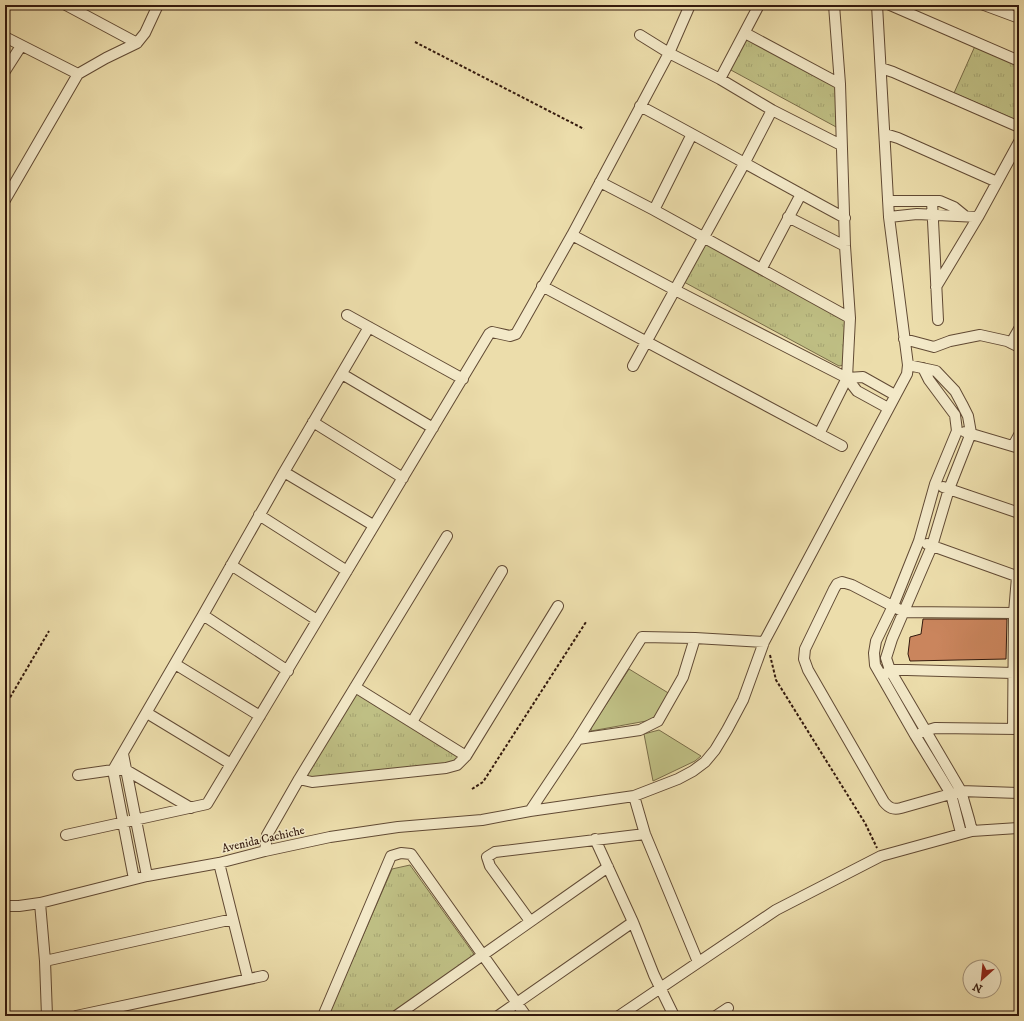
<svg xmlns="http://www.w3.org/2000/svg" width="1024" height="1021" viewBox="0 0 1024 1021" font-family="'IM FELL DW Pica',serif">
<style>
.grass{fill:#bfbf84;stroke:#796c48}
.park{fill:url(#park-tufts);stroke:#796c48}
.building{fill:#ca855d;stroke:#33190d}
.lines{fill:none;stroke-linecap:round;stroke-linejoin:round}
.minor-casing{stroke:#614a34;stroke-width:12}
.path{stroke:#33190d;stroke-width:2;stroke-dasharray:3 2;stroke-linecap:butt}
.minor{stroke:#f3e9c8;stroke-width:10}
.labels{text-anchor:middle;stroke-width:3;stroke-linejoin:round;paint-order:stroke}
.street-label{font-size:12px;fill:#33190d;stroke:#f3e9c8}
</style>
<defs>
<pattern id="park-tufts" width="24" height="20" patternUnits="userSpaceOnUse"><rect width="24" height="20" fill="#bfbf84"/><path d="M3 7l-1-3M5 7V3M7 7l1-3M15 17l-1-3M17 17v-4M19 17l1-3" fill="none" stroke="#a5a471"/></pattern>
</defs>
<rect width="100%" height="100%" fill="#ecddab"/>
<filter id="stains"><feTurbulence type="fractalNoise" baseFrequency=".005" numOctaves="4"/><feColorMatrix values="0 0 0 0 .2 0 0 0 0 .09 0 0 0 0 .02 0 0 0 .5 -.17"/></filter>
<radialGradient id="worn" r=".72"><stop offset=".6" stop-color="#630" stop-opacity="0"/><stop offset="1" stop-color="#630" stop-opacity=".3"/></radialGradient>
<path class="grass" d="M629 669 670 694 652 720 591 731V728Z
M659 730 701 756 695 761 653 781 644 734Z"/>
<path class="park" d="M750 32 838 81V128L729 69Z
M975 46 1019 65V121L954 93Z
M710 237 849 314 845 365 839 366 684 282Z
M356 693 458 753V759L445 764 311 778 307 774Z
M410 865 476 957 392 1016H328L392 869Z"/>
<path class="building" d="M923 619H1007L1006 659 910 661 908 654 910 637 921 634Z"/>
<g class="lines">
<defs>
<path id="minor" d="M66 5 137 43 145 33 158 5
M890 5 1019 61
M984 5 1019 18
M745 33 840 84
M640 35 669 53 720 79 772 110 841 145
M5 37 78 74
M881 68 893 72 1019 127
M5 71 21 46
M720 79 759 5
M640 106C708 142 776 181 845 218
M885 134 898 138 997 182
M600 182 654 210 850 318
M5 200 78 74 106 58 137 43
M888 201H940L954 207 965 216
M932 201 938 320
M654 210 692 134
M788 217 845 246
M889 217 917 214 978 217 1019 142
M572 235 675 290 847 378 857 391 888 408
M762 268 801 194
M542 286 842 446
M936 287 978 217
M347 315 463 379
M369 327 284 472 373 525
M904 339 934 347 950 341 980 335 1007 341 1019 347
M1011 343 1019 329
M908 365 936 371 955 391 962 404 968 416 971 433 949 489 932 546 892 639 886 658 890 670 961 791 969 819 972 831
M633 366 744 164 772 110
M923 368 929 380 955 415 957 431 935 484 919 541 893 606 876 641 874 653 875 665 915 735 951 794 961 833
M342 374 433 428
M847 378 863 377 895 395
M313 422 403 478
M965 432 1019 448
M819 434 847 378 850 318 845 246 840 84 834 5
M1013 446 1019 435
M284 472 203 615 288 671
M943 487 1019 513
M259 515 347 571
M927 544 1019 577
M231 565 317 620
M1014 613 904 612 852 585 842 582 837 584 834 589 805 649 804 659 808 670 884 802C889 808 893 810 901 808L961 791 1019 793
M175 664 260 716
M886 673 890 670H907L1013 673
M355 687 466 756
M147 713 231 764
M412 722 502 571
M1013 729 1014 613 1017 577
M922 732 935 728 1019 729
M578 739 640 730 658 721 683 677 695 638
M123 754 147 876
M78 775 113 770H126L191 808
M299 779 312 782 446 768 457 765 466 756 558 606
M634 796 645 834 698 962
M530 811 578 739 642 637 695 638 764 642
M66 835 207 804 489 334 492 332 510 336 516 334 572 235 669 53 690 5
M595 839 633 922 654 975 674 1016
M265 851 267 835 299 779 447 536
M219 863 248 979
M134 879 113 770 203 615
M40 903 45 961 47 1016
M5 906H19L40 903 147 876 219 863 265 851 330 837 398 827 482 820 530 811 634 796 678 779 693 771 705 762 715 750 727 730 743 700 764 642 907 374 908 365 889 217 877 5
M530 921 490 866 487 857 495 852 645 834
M45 961 233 919
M76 1016 263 976
M323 1016 391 856 401 853 411 854 526 1016
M396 1016 608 867
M498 1016 633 922
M619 1016 776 910 881 856 972 831 1019 828
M716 1016 728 1008"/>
</defs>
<use href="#minor" class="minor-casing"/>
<path class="path" d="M415 42 584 129
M770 655 776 680 865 823 877 848
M5 706 49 631
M472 789 483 782 586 622"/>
<use href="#minor" class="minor"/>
</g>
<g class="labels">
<g class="street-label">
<text transform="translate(263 839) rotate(-13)" y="4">Avenida Cachiche</text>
</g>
</g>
<rect width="1024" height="1021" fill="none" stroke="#ecddab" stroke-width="20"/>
<rect x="6" y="6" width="1012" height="1009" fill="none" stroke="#33190d" stroke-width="2"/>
<rect x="10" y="10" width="1004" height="1001" fill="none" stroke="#33190d"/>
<g transform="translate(982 979) rotate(207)"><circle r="19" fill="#f3e9c8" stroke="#a6967d"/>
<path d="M0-3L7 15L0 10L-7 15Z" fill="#8f2418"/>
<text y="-6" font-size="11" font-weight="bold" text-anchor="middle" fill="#33190d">N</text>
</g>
<rect width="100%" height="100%" filter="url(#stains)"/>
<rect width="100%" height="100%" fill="url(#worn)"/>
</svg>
